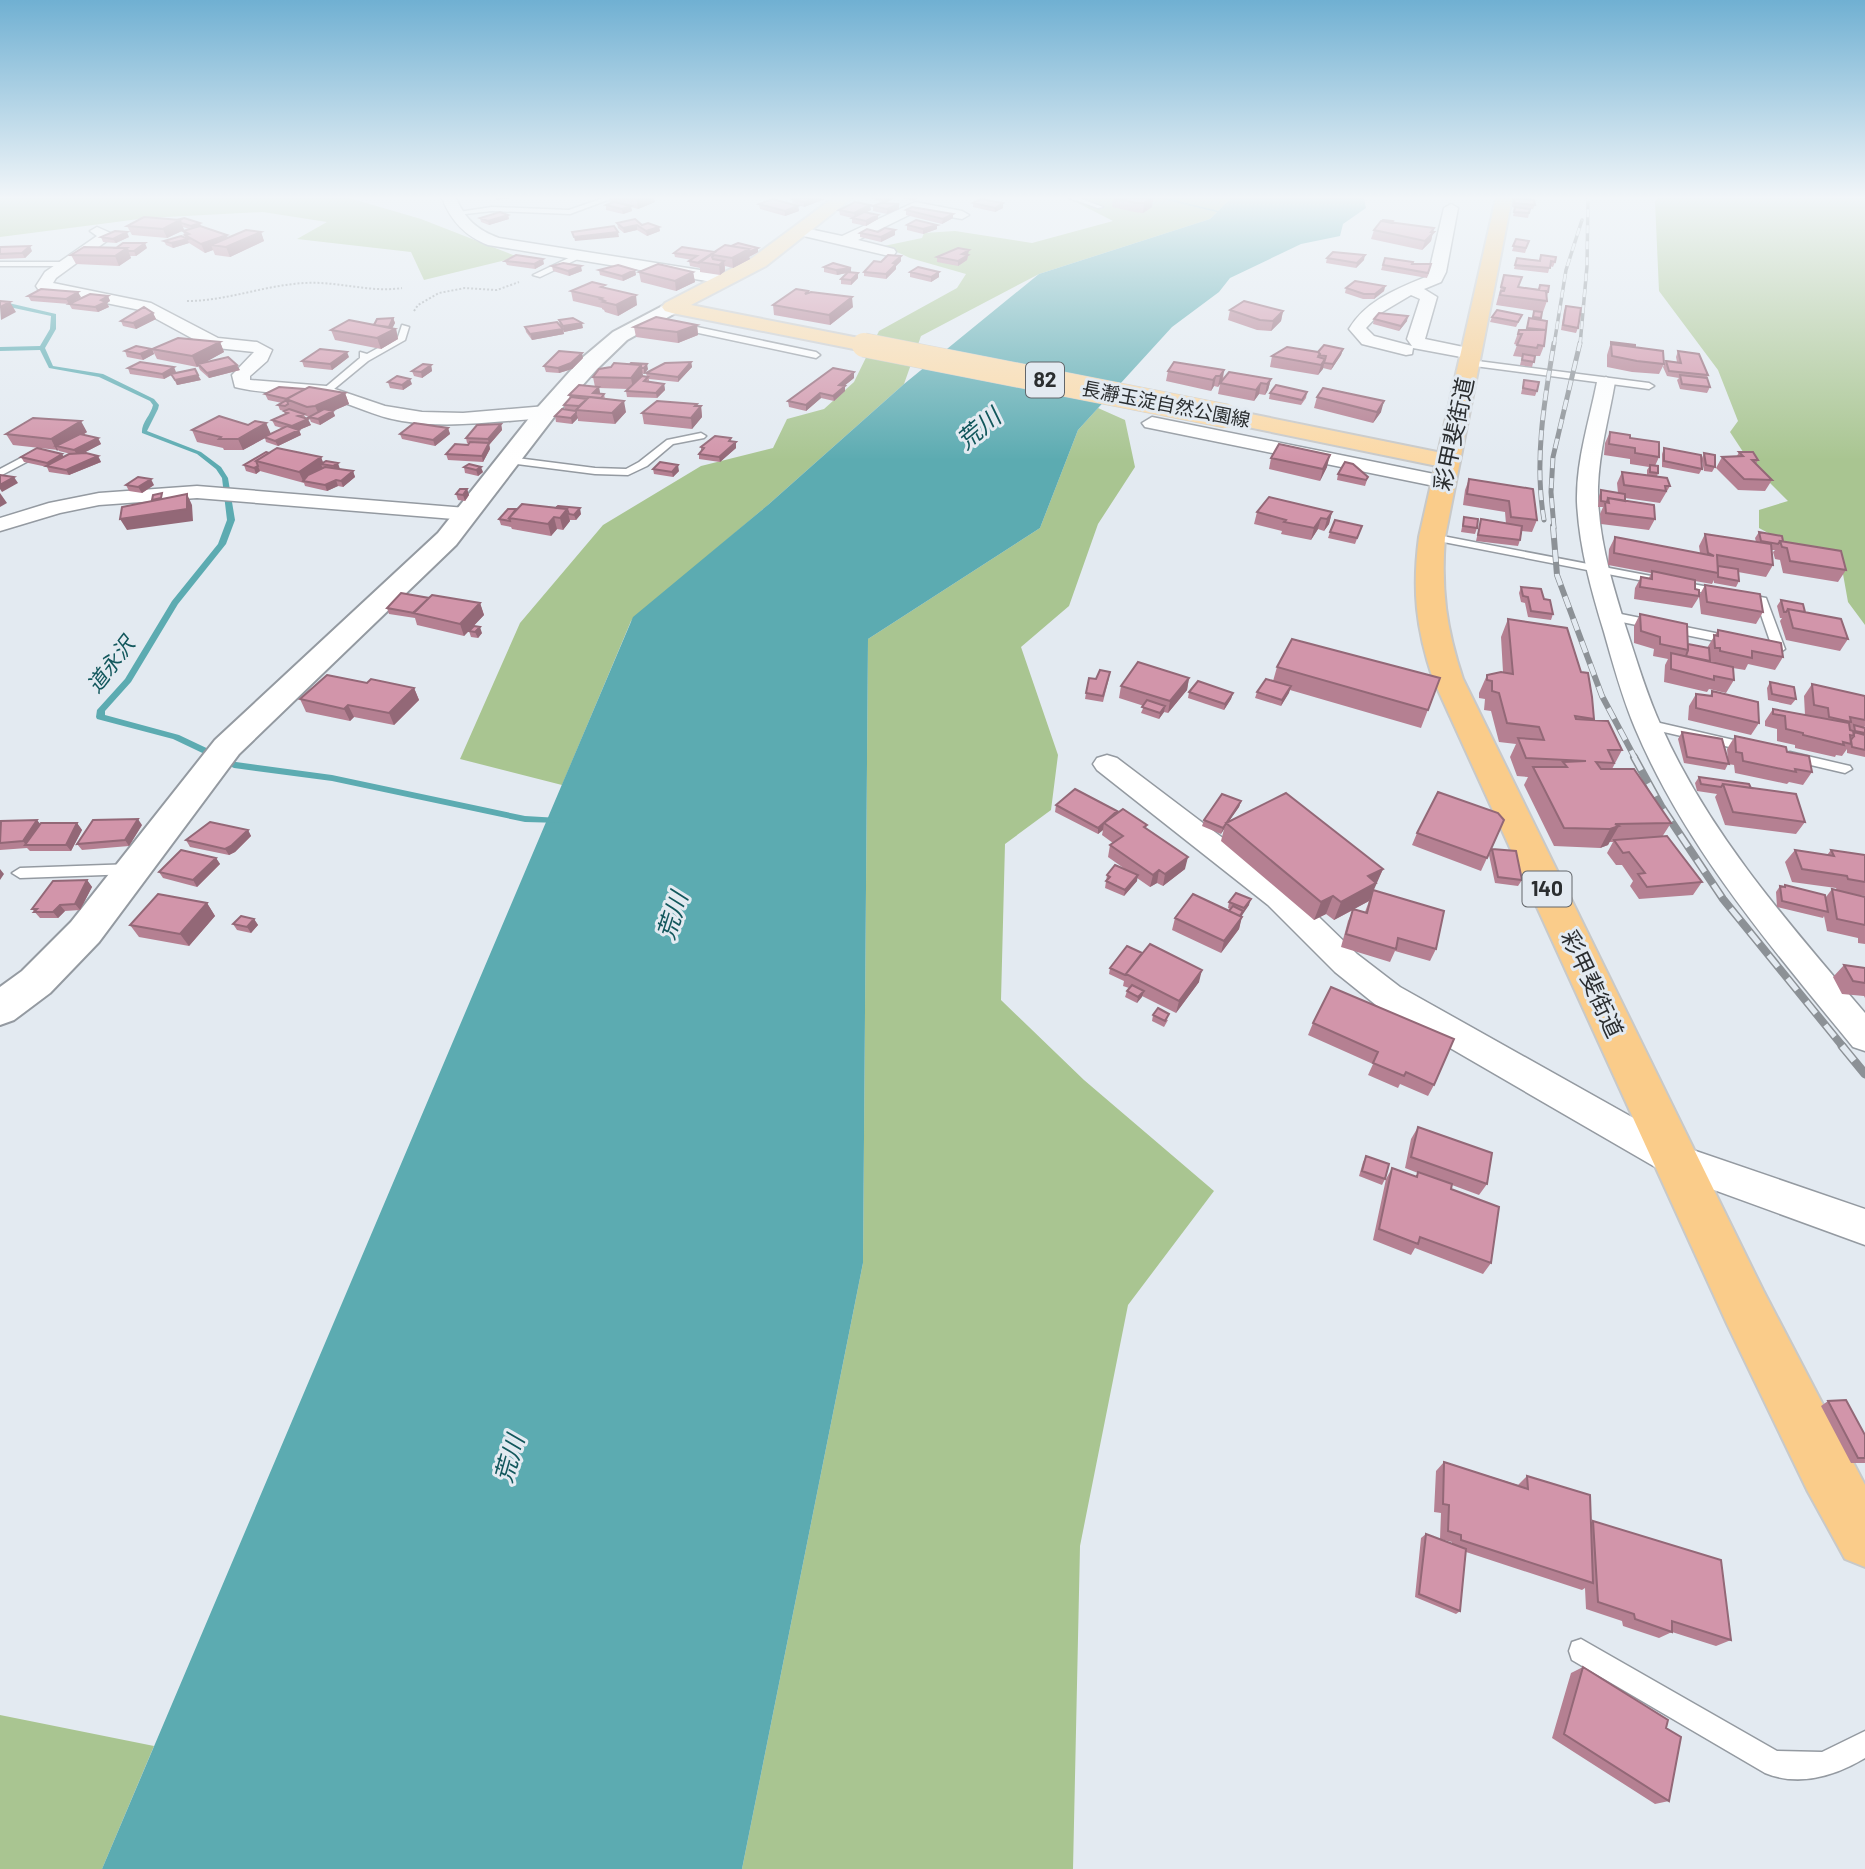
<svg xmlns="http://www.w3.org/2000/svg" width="1865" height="1869" viewBox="0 0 1865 1869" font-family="Barlow,'Noto Sans JP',sans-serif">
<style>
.green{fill:#a9c591}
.water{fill:#5cabb1}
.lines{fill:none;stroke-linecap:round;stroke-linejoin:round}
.stream{fill:#5cabb1;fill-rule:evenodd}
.service-casing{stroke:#949aa1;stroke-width:3}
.minor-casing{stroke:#949aa1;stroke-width:3}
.tertiary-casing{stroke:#949aa1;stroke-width:4}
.primary-casing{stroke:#c8c9c9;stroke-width:4}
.trunk-casing{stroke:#c8c9c9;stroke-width:4}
.path{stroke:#9ea4a9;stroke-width:2;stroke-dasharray:2 2;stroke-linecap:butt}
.service{fill:#fff;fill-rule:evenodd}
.minor{fill:#fff;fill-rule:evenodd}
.tertiary{fill:#fff;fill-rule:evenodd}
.primary{fill:#fbd9a7;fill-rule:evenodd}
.trunk{fill:#facc8a;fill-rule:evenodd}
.rail-far4-casing{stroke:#8c9196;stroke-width:3.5}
.rail-far3-casing{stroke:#8c9196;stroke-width:5}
.rail-far2-casing{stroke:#8c9196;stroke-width:6}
.rail-far1-casing{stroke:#8c9196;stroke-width:8}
.rail-casing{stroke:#8c9196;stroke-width:9}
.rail-far4{stroke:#e3eaf1;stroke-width:2.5;stroke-dasharray:8;stroke-linecap:butt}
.rail-far3{stroke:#e3eaf1;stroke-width:3.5;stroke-dasharray:10;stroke-linecap:butt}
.rail-far2{stroke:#e3eaf1;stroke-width:4.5;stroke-dasharray:12;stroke-linecap:butt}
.rail-far1{stroke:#e3eaf1;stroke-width:5;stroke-dasharray:15;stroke-linecap:butt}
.rail{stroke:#e3eaf1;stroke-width:6;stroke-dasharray:19;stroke-linecap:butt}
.primary-bridge-casing{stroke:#c8c9c9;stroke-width:25;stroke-linecap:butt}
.primary-bridge{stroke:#fbd9a7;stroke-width:24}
.wall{fill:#b58092;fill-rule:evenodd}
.shaded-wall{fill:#936877}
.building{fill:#d295aa;stroke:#936877;stroke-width:2}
.labels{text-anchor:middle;stroke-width:6;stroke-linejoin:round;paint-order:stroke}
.far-street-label{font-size:19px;fill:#2b2e30;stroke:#e3eaf1}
.shield{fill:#e3eaf1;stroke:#62666a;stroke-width:2}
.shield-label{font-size:21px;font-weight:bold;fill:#2b2e30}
.far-water-label{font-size:21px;font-style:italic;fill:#12575c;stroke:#e3eaf1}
.street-label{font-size:23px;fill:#2b2e30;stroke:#e3eaf1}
.water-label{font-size:24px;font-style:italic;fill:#12575c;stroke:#e3eaf1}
</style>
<rect width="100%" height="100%" fill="#e3eaf1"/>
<path class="green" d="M0 198H349L421 219 518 257 424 280 411 252 297 239 327 222 263 212 147 218 0 237Z
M1078 198H1231L1210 219 1039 274 921 336 904 384 769 504 631 621 562 785 460 759 520 623 603 525 701 466 773 448 787 419 824 409 854 382 879 331 957 288 966 274 910 258 884 246 922 238 924 233 955 231 1032 243 1113 221 1072 200Z
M1658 198H1865V625L1848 602 1843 574 1759 528V510L1788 501 1751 464 1730 432 1738 421 1718 370 1659 291 1655 201Z
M1098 408 1125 420 1135 467 1098 524 1069 606 1021 647 1058 755 1051 810 1005 844 1001 1000 1084 1080 1214 1191 1128 1305 1080 1546 1073 1869H742L863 1263 868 639 1040 528 1078 430Z
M0 1715 154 1746 102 1869H0Z"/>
<path class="water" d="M1231 198H1364L1366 208 1343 224 1340 236 1301 244 1230 278 1219 292 1172 327 1078 430 1040 528 868 639 863 1263 742 1869H102L633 617 769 504 904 384 1039 274 1210 219Z"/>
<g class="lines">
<path class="stream" d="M1158 198H1166L1231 214 1229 215Z
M0 301 56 314V329L45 348 53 366 103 374 154 399 159 405 158 409 147 431 201 452 221 467 228 478 235 520 226 544 178 604 131 682 105 711V715L179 735 236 762 332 775 525 816 559 818 562 819 564 821 562 823 525 822 332 781 234 768 173 739 97 719 96 717 97 710 125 679 172 601 218 544 227 520 222 478 216 469 197 454 142 433C141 423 151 415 153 405L150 401 99 377 49 368 40 350 0 351V347L40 346 50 329 51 316 0 305Z"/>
<defs>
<path id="service" d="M603 198H613L570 214 492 211 456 215 452 213 492 207 569 210Z
M1069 198H1079L1103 207 1098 208Z
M577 254 584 256 540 277 533 275Z
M0 262H65L69 264 65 266H0Z
M678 323 816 352 820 355 816 358 675 328V324Z
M402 325 409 327 405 340 368 361 328 394H322V390L360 358V352L367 354 398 337Z
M1470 360 1649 383 1654 386 1649 389 1467 365V361Z
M701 433 706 436 704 438 673 444 647 466 628 475 595 474 509 463 504 460 509 457 595 468 626 469 639 462 667 440Z
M34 451 39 454 38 456 0 476V469Z
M1432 534 1766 598 1785 649 1779 653 1761 647 1763 644H1771L1757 603 1428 539 1427 537Z
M1611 612 1735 637 1741 641 1735 645 1607 619 1605 616Z
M1647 720 1751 744 1758 748 1751 752 1642 727 1640 724Z
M1790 752 1850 766 1852 769 1845 773 1785 759 1783 756 1785 753Z
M133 864 140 869 133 874 20 878 12 873 20 868Z
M1581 1639 1777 1751 1822 1752 1865 1731V1758C1835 1776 1799 1787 1765 1773L1572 1660 1569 1651 1572 1642Z"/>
<path id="minor" d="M442 198H456C465 219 477 230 499 238L725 274 733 279 725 284 488 245C465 236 451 221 442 198Z
M915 202 962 211 969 215 962 219 917 211 858 240 894 249 896 252 894 255 889 256 795 234 793 231 800 227 842 236Z
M1451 204 1458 208 1446 272 1441 282 1424 289 1437 297 1425 339 1478 350 1481 354 1472 359 1413 348 1412 354 1406 355 1362 344 1349 329C1366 300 1399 288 1428 276L1444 208ZM1411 295 1420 299 1407 339 1412 346 1374 336 1366 328 1379 314Z
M97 227 115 235 56 278 53 283 151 303 218 338 257 342 272 350 267 361 250 376V380L326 386 385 406 422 412 463 413 546 406 555 412 546 418C498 421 449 429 402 421 375 417 351 403 325 397 295 391 265 395 235 387L232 375 254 352 208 347 140 310 38 289 36 286 45 272 97 236 90 231Z
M1606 377 1615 382C1609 417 1599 452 1598 487 1597 535 1612 583 1626 628 1637 661 1647 696 1662 728 1710 835 1790 925 1865 1013V1051L1853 1047C1772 948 1685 847 1635 728 1622 697 1613 664 1604 632 1591 590 1579 546 1577 502 1576 461 1589 422 1597 382Z
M1152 417 1444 476 1451 478 1454 482 1451 486 1444 488 1145 427 1142 423Z
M197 486 466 508 474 509 477 514 474 519 466 520 197 498 99 505 60 513 0 531V518L49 503 99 493Z
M1107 755 1117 758 1290 889 1357 954 1400 987 1687 1148 1865 1209V1245L1662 1171 1376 1005 1335 972 1268 905 1097 770 1093 764 1097 758Z"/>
<path id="tertiary" d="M672 301 679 303 682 307 679 311 627 340 597 369 554 417 456 545 239 754 99 942 50 993 14 1020 0 1025V987L22 971 71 922 215 740 438 533 538 407 581 359 613 332Z"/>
<path id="primary" d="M833 198H852L766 266 691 305 864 339 871 341 875 345 871 349 864 351 672 313 665 311 662 307 665 303 752 258Z
M1226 409 1447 454 1456 456 1459 461 1456 466 1447 468 1218 421 1214 416 1218 411Z"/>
<path id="trunk" d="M1496 198H1512L1445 537C1441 590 1446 628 1463 679L1763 1290 1865 1485V1567L1845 1559 1807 1490 1727 1324 1433 679C1416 628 1412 590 1419 537Z"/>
</defs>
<use href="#service" class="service-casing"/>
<use href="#minor" class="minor-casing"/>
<use href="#tertiary" class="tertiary-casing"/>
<use href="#primary" class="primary-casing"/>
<use href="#trunk" class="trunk-casing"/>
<path class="path" d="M187 301C227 301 265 285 305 283 338 281 369 293 402 288
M414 311 418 305 439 293 465 288 497 290 519 282"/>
<use href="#service" class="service"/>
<use href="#minor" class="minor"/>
<use href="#tertiary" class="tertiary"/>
<use href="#primary" class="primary"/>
<use href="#trunk" class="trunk"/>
<defs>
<path id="rail-far4" d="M1554 345 1566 270 1582 220
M1580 345 1587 266 1588 198"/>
<path id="rail-far3" d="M1544 520C1534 461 1544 402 1554 343
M1554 528 1551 492 1553 457 1580 343"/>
<path id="rail-far2" d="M1553 526 1557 575 1602 696 1635 758"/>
<path id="rail-far1" d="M1634 757 1661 806 1723 899 1844 1048"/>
<path id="rail" d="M1842 1046 1865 1074"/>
</defs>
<use href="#rail-far4" class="rail-far4-casing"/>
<use href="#rail-far3" class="rail-far3-casing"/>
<use href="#rail-far2" class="rail-far2-casing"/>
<use href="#rail-far1" class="rail-far1-casing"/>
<use href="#rail" class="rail-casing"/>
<use href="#rail-far4" class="rail-far4"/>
<use href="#rail-far3" class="rail-far3"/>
<use href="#rail-far2" class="rail-far2"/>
<use href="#rail-far1" class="rail-far1"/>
<use href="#rail" class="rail"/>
<defs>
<path id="primary-bridge" d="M864 345 1226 416"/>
</defs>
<use href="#primary-bridge" class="primary-bridge-casing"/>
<use href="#primary-bridge" class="primary-bridge"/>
</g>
<path class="wall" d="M609 198H654L655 202 638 209 631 207 632 211 623 214 606 210V205L611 203H610Z
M870 198H895L885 203Z
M901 198H919L914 201Z
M1113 198H1153L1152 207 1143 213 1135 212 1112 207Z
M1513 198 1535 205 1533 209 1524 208 1530 209 1528 218 1513 216 1515 208 1512 207V203Z
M792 199H825L804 207 792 203Z
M973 203 1003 208 995 212 973 207Z
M759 204 798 206 799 211 785 216 760 209Z
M899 204V209L887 214 873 211V206Z
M839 210H871L866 212 878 219 866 226 852 223V218L840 215Z
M906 210 953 214V218L942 224 906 215Z
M508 215 509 219 489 225 481 222 480 218Z
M144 217 200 223 201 227 228 238 261 232 264 241 230 257 215 255 213 250 205 253 189 243 173 248 166 245 164 241 185 237 183 231 189 229 183 227 184 230 167 238 132 235 127 226Z
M617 223 659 227 660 231 647 236 637 230 624 233 618 228Z
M1393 223 1434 228 1431 241 1422 250 1371 239 1374 230Z
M907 225 937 229 923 234 907 230Z
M860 233 895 235 881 242 860 237Z
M101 237H129L116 243 103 242Z
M1516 239 1529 241 1525 253 1512 251Z
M0 247 32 251 25 258 0 259Z
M147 248 136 256H130L131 258 119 266 76 264 71 255Z
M715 252H758L749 257 750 259 733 268 725 266V271L720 275 700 272V268L690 266 689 261 692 260 675 257 674 253Z
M969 255 968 256 967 260 958 266 937 262V257Z
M1541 255 1555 262 1553 267 1550 266 1548 273 1514 269 1517 258 1539 260Z
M1327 258 1364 260 1356 268 1326 263Z
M1385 258 1412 264H1431L1427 278 1381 270Z
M505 261 544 264 535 269 507 265Z
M901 261 896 266V269L886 279 864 276V272L881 262Z
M552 266 582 271 569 276 553 271Z
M824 267 851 272 858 278 851 285 841 284V279L847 273 837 275 824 272Z
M599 270H635L636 275 623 281 600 275Z
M639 272H693L695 282 676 291 641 282Z
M910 272 939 277 931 282 910 277Z
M1504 275 1519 287 1538 289 1540 285 1548 292 1547 296V301L1543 312 1496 305Z
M1385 286 1384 291 1374 299H1363L1345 293 1346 288Z
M606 288 637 305 618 316 605 312 604 310 602 309V308L573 301 571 291Z
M808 293 853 307 830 325 774 315 773 305Z
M28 296 81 297 71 303 108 296 110 301 107 303 109 307 98 312 72 309 69 304 31 301Z
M1566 306 1578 328 1576 333 1561 330 1564 311Z
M1230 310 1283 311 1281 321 1271 331 1257 330 1228 320Z
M1534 311 1542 312 1540 320 1544 346 1540 356H1535L1532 367 1520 365 1522 357 1513 356 1517 345 1514 344 1519 330H1526L1529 318 1532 319Z
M153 313 156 319 136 329 123 326 121 321Z
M1522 315 1516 327 1490 322 1492 317Z
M393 318 395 323 392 328 396 329 398 339 381 349 335 340 331 330 374 325Z
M1374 319 1407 321 1399 331 1373 324Z
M559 320 583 328 564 332 563 330 564 334 532 340 526 332 525 327 560 325Z
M697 325 698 335 678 343 636 337 634 327Z
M220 342 224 352 205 362 240 370 209 378 200 370 198 366 197 367 157 359 152 349Z
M1611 342 1635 347 1664 364 1659 374 1632 372 1607 367V355Z
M152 349 154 354 143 360 127 357 125 351Z
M1343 349 1341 355 1331 370 1323 368 1318 375 1270 367 1272 356Z
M1678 351 1708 375 1707 378 1710 387 1707 393 1680 389 1677 380 1679 378 1667 376 1663 367 1666 361 1677 362 1676 357Z
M349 357 332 370 304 367 302 361Z
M583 358 572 369 559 373 546 372 544 366Z
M691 362 692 367 678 382 649 379V382L664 384 665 390 657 398 627 397 626 391 628 389 599 388 600 393 599 394H604L605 399 626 412 615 424 578 421V418L572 424 556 422 555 416 565 410 564 405 570 399 569 395 595 387 593 377 611 367 614 363 648 369 644 374 642 373V376L647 377 646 373Z
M431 365 432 371 422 378 414 376 412 371Z
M128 368 176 372 174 373 201 380 177 385 172 375 164 379 130 374Z
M1224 370 1223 380 1271 379 1268 390 1265 395 1259 394 1254 401 1218 394 1220 384 1218 387 1214 386 1211 391 1166 381 1168 371Z
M854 378 844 386 845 391 834 401 821 398 806 411 789 407 788 401Z
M1524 380 1537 391 1535 396 1521 394Z
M388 382 412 384 403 390 390 388Z
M1307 392 1306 398 1301 405 1269 399 1270 393Z
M345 393 349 404 333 411 335 416 320 425 311 422 309 417 304 415 311 425 299 430 301 435 278 446 266 442 265 438 243 450H224L223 448 197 442 192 430 266 423 270 434 282 428 275 426 272 420 285 414 284 411 280 410 278 405 282 403 268 400 265 394Z
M1317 397 1381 412 1373 423 1314 408Z
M697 404V406H701L702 417 692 429 644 424 642 413Z
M501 424 502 430 489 445 490 449 483 462 448 460 446 454 469 444 467 443 466 438Z
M448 428 450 434 435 446 402 439 400 434Z
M87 432 83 435 98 438 101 444 83 453 98 456 101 462 69 475 49 472 47 467 24 462 21 457H64L71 454 59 451 58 450 13 445 6 434Z
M1610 432 1630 438 1659 457 1655 466 1658 473 1657 477 1670 486 1660 503 1625 498V501L1655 519 1649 530 1601 524 1600 514 1603 507H1598L1599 496 1601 490 1618 493 1617 483 1622 472 1647 475V470L1649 467 1630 464V459L1604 455 1605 443Z
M732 442H736V448L720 462 699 459V454L701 451V447Z
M1664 448 1702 458 1704 453 1715 467 1712 472 1704 471 1702 461V469L1699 474 1662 467V454Z
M266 452 321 457 323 463 340 469 353 471 355 477 343 487 338 486 327 491 305 486 304 483 260 471 256 474 246 471 244 465Z
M1739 452 1758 460 1756 464 1772 480 1765 491 1738 490 1716 468 1722 457 1737 456Z
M1271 458 1327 467 1320 481 1269 469Z
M464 467 483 472 478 476 465 473Z
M653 469 679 471 673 477 654 474Z
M1338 474 1368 477 1365 486 1337 480Z
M1469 479 1533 489 1537 520 1532 532 1522 531 1520 540 1518 546 1476 541 1481 519 1506 524 1505 512 1463 505 1465 490Z
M126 485H154L142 493 129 491Z
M467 489 469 495 465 501 458 500 456 494Z
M508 509 581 514 576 520H570V521L563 530 557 529 551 536 512 529 511 527 501 525 499 519Z
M1257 512H1332L1329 524 1324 531 1318 529 1311 540 1281 534 1282 531 1254 524Z
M1464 517 1477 528 1475 534 1461 532Z
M1362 526 1355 544 1328 538 1330 532Z
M1759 532 1783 541 1846 570 1838 582 1783 573 1780 560 1775 559 1773 552 1775 550H1772L1773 565 1766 577 1738 572 1739 581 1736 587 1714 583V580L1712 584 1695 581V589L1699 596 1705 585 1763 612 1756 624 1701 614 1699 597 1692 608 1634 599 1635 588 1641 577 1649 578 1651 573 1608 565 1609 549 1615 537 1700 553 1699 546 1705 534 1756 542 1755 538Z
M1521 587 1544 599 1553 614 1551 620 1528 617 1525 603 1521 602 1519 593Z
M429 598 480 603 484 615 464 636 417 625 415 618 389 614 387 608Z
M1781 600 1805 612 1848 639 1840 651 1786 640 1780 621 1782 618H1780L1777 606Z
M1640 614 1688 644 1707 648 1718 630 1783 657 1775 670 1748 664 1745 670 1733 668 1734 680 1726 693 1709 689 1707 692 1664 682 1665 665 1668 659 1653 656 1654 649 1634 643V626Z
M1508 619 1594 719V720L1622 750 1612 769 1671 823 1662 837 1702 882 1693 895 1639 899 1630 886 1633 881 1622 865H1616L1607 853 1613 842H1609L1608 845 1600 848 1554 846 1524 785 1528 777 1517 776 1510 757 1516 744 1499 742 1491 711 1484 710 1485 699 1479 698V693L1487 675 1503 672 1501 637Z
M469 631 482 633 478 638 471 637Z
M1277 667 1440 678 1421 728 1290 690 1281 706 1255 698 1257 692 1273 681Z
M1109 678 1103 702 1085 699 1086 693 1096 679Z
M1189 678 1187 690 1168 713 1164 712 1159 719 1141 713 1144 706 1119 698 1121 686Z
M1770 682 1796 699 1791 705 1768 700 1767 688Z
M1812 684 1865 696V726L1864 728H1865V757L1847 753V749L1842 756 1836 755 1835 757 1795 748V745L1777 741V729L1765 726V721L1773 709 1805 715 1804 696Z
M414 688 419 700 394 725 354 717 350 721 306 712 300 699Z
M1712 691 1759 723 1751 735 1688 720 1689 706 1696 694 1710 696Z
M1189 692 1233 693 1231 699 1224 710 1188 698Z
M1682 732 1728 760 1727 749 1735 736 1787 752 1812 772 1803 785 1789 782 1787 784 1735 773 1734 765 1728 764 1725 770 1684 763 1678 739Z
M1699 777 1751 788 1805 822 1796 834 1725 825 1715 797 1717 794 1697 791 1695 783Z
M1241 801 1239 807 1229 821 1383 869 1373 890 1436 949 1430 961 1395 951 1390 962 1341 947 1348 921 1353 910 1334 920 1326 914 1314 920 1221 841 1224 829 1221 834 1202 826 1204 820ZM1369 901 1365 912 1354 909Z
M1056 805 1117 811V814L1147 825 1146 828 1185 869 1163 886 1157 883 1150 887 1137 878V881L1124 896 1105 888 1107 875 1125 869 1108 857 1110 845 1113 843 1102 835 1103 830 1098 834 1055 812Z
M0 822 41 824 77 823 82 830 71 851H30L27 848 0 850Z
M142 825 129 846 82 850 77 844Z
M248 830 251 836 235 852 229 855 190 847 186 840Z
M1417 833 1487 858 1481 871 1412 845Z
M1492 849 1522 880 1518 886 1495 883 1489 855Z
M1795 850 1827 855 1831 850 1865 855V896L1851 894 1865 897V944L1858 943V938L1827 931 1824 916 1823 918 1777 907 1776 892 1780 886 1784 887 1785 885 1826 897 1832 889 1837 891 1836 888 1792 882 1785 862Z
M216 858 220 864 197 887 163 878 159 872Z
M87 880 92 887 80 910 65 911 58 918H40L32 909Z
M1229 902 1249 905 1242 914 1239 929 1221 953 1172 930 1175 918 1229 911 1230 909 1228 908Z
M207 903 215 916 189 946 139 937 130 925Z
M254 919 258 925 251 933 237 930 233 924Z
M1844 965 1865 968V998L1864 996 1842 994 1833 977Z
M1110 968 1199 982 1176 1013 1142 996 1137 1003 1125 997 1127 991 1129 988 1123 986 1124 981 1109 974Z
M1153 1015 1168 1020 1164 1027 1152 1021Z
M1313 1023 1454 1039 1434 1085 1428 1096 1400 1084 1398 1088 1368 1075 1373 1064 1308 1035Z
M1418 1127 1487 1184 1479 1195 1452 1185 1451 1189 1491 1263 1483 1274 1415 1248 1411 1255 1373 1240 1386 1179 1392 1168 1416 1177 1418 1173 1405 1168 1411 1139Z
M1366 1156 1385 1179 1382 1185 1359 1176 1363 1162Z
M1828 1401 1865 1435V1463H1851L1821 1406Z
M1444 1462 1518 1485 1527 1476 1591 1522 1593 1521 1731 1640 1716 1646 1672 1632 1659 1638 1623 1626 1622 1621 1586 1609 1585 1588 1582 1590 1466 1552 1460 1611 1456 1614 1415 1597 1421 1538 1426 1534 1452 1544V1542L1440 1539 1441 1513 1434 1512 1436 1471Z
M1583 1667 1666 1728 1669 1801 1655 1804 1552 1738 1571 1673Z"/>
<path class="shaded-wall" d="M496 198H512L496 200Z
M640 198H654L655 202 638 209 637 200Z
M815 198 825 199 804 207V202Z
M885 198H895L885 203Z
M1153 198 1152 207 1143 213 1144 203Z
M1003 203V208L995 212V208Z
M899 204V209L887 214V209Z
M870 205 871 210 855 218 854 213Z
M631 206 632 211 623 214 622 209Z
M798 206 799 211 785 216V211Z
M953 214V218L942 224 943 219Z
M508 215 509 219 489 225 488 221Z
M878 215V219L866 226V221Z
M180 220 184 230 167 238 163 229Z
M200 223 201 228 193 231 191 226Z
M637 225V230L624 233 623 228Z
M937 225V229L923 234V229Z
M659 227 660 231 647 236 646 231Z
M1434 228 1431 241 1422 250 1425 241Z
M895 230V235L881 242V237Z
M127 232 129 237 116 243 113 239Z
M261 232 264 241 230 257 226 247Z
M618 232 619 237 575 241 574 237Z
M227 235 230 244 211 245 213 250 205 253 201 244Z
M187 239 189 243 173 248 171 243Z
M145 243 147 248 136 256 134 251Z
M30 246 32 251 25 258 22 253Z
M127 248 131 258 119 266 115 256Z
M758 248V252L749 257 750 259 733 268 732 258 749 249Z
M969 250 967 260 958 266V261L962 254Z
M1365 255 1364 260 1356 268 1357 263Z
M901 256V261L896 266V269L886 279V274L893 263Z
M543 259 544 264 535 269 534 264Z
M724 261 725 271 720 275 719 265Z
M581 266 582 271 569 276 568 271Z
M851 268V272L837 275 836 270Z
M635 270 636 275 623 281 622 276Z
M693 272 695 282 676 291 675 281Z
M939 272V277L931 282V277Z
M858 273V278L851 285V280Z
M1385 286 1384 291 1374 299 1375 294Z
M78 292 81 297 69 304 66 299Z
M636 295 637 305 618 316 616 305Z
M108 296 110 301 107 303 109 307 98 312 95 307 101 300Z
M852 297 853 307 830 325 829 315Z
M10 302 16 312 1 320 0 307Z
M1283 311 1281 321 1271 331 1273 321Z
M153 313 156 319 136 329 133 323Z
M1408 316 1407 321 1399 331 1401 326Z
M393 318 395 323 391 331 396 329 398 339 381 349 377 338 389 327Z
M582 323 583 328 564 332 563 326Z
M697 325 698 335 678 343 677 332Z
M563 329 564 334 532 340 530 334Z
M220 342 224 352 197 367 192 356Z
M152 349 154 354 143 360 140 354Z
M1343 349 1341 355 1331 370 1333 364Z
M347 352 349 357 332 370 330 364Z
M582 353 583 358 572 369 559 373 558 368Z
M1325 359 1323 369 1318 375 1321 365Z
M691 362 692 367 678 382V377Z
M647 364 648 369 644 374V368Z
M237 365 240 370 209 378 207 373Z
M431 365 432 371 422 378 421 372Z
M641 365 643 375 633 389 631 378Z
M174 367 176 372 164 379 162 374Z
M1224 370 1222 381 1218 387 1220 376Z
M854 372V378L839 390V385Z
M198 375 201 380 177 385 175 380Z
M1216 376 1214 386 1211 391 1213 380Z
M410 379 412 384 403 390 402 385Z
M1271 379 1268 390 1265 395 1267 384Z
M1261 383 1259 394 1254 401 1256 390Z
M664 384 665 390 657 398 656 393Z
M845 386V391L834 401 833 396Z
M599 387 600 393 594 399 593 393Z
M345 393 349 404 333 411 335 416 320 425 318 419 320 417 315 406Z
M820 393 821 398 806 411V405Z
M624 401 626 412 615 424 612 413Z
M1384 401 1381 412 1373 423 1377 412Z
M697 404V410L701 406 702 417 692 429 691 418Z
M576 413 578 418 572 424 571 418Z
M308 419 311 425 299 430 301 435 278 446 275 441 292 426Z
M81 421 87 432 62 447 56 446 58 450 57 451 51 439Z
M266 423 271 434 264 437 265 438 243 450 238 439Z
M501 424 502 430 489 445 488 439Z
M448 428 450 434 435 446 433 440Z
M98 438 101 444 78 456 74 450Z
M736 442V448L720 462 719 457Z
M489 443 490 449 483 462 482 456Z
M62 454 66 460 49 467 47 463Z
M1330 455 1327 467 1320 481 1323 469Z
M98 456 101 462 69 475 66 470Z
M321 457 324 465 321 464 323 469 303 481 299 472Z
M338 463 340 469 336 472 333 466Z
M678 465 679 471 673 477 672 472Z
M258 466 260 471 256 474 254 468Z
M481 467 483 472 478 476 476 470Z
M353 471 355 477 343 487 341 481Z
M14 477 18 483 2 492 0 489V485Z
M151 479 154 485 142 493 138 487Z
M336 480 338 486 327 491 325 485Z
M467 489 469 495 465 501 463 495Z
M0 493 7 503 0 507Z
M187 494 192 505 193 521 127 530 120 519Z
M580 508 581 514 576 520 574 515Z
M567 509 570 521 563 530 560 518Z
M1332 512 1329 524 1324 531 1327 519Z
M554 517 557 529 551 536 548 524Z
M1321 518 1318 529 1311 540 1314 528Z
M480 603 484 615 464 636 460 624Z
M480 627 482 633 478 638 475 632Z
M1189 678 1187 690 1168 713 1170 701Z
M1291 686 1289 693 1281 706 1282 700Z
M414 688 419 700 394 725 389 713Z
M1233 693 1231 699 1224 710 1225 704Z
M348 705 354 717 350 721 344 709Z
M1165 706 1164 712 1159 719 1160 713Z
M1241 801 1239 807 1227 824 1226 823 1224 829 1221 834 1223 828Z
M138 819 142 825 129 846 125 840Z
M37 820 42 826 26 845 23 841Z
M77 823 82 830 71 851 66 845Z
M1104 823 1103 830 1098 834V828Z
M1619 826 1608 845 1600 848 1610 829Z
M248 830 251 836 235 852 229 855 225 849Z
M1188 857 1185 869 1163 886 1165 874Z
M216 858 220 864 197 887 193 880Z
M0 869 4 874 0 880Z
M1383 869 1369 901 1334 920 1341 902 1368 876Z
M1159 870 1157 883 1150 887 1153 875Z
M1138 875 1137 881 1124 896 1125 890Z
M87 880 92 887 80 910 75 904Z
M1333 896 1326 914 1314 920 1321 902Z
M1251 899 1249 905 1241 917 1238 918Z
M207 903 215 916 189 946 180 934Z
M60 905 65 911 58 918 53 912Z
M1242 917 1239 929 1221 953 1224 941Z
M254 919 258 925 251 933 247 927Z
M1202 970 1199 982 1176 1013 1179 1001Z
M1144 991 1142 997 1137 1003 1138 997Z"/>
<path class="building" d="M794 198H815L804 202 792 199Z
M1116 198H1152L1144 203H1136Z
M1513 198 1534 200 1535 205 1514 203Z
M773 199 798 206 785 211 759 204Z
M981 199 1003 203 995 208 973 203Z
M614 202 631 206 622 209 606 205Z
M855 202 870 205 854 213 839 210Z
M881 203 899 204 887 209 873 206Z
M912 207 953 214 943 219 906 210Z
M1515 207 1530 209 1529 213 1514 212Z
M500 212 508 215 488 221 480 218Z
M864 212 878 215 866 221 852 218Z
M144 217 180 220 163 229 127 226Z
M184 218 200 223 191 226 181 223 180 220H177Z
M635 219 642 225 648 223 659 227 646 231 637 225 623 228 617 223Z
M916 220 937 225 923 229 907 225Z
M1383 220 1393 221 1392 223 1382 221Z
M1381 221 1434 228 1431 232H1434L1425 241 1374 230Z
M200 226 227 235 201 244 185 235 189 234 183 231Z
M614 226 618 232 574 237 572 232Z
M885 228 895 230 881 237 860 233 867 229 878 232Z
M246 230 261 232 226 247 211 245Z
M115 231 127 232 113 239 101 237Z
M181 236 188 239 171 243 164 241Z
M1516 239 1529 241 1526 248 1513 246Z
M123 243H145L134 251H128L127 248H116Z
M738 243 758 248 749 252V249L731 246Z
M725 245 749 249 732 258 714 255 712 257 713 259 724 261 719 265 699 262Z
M30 246 22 253 0 254V247Z
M84 247 127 248 115 256 71 255Z
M682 247 715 252 699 263 689 261 697 256 674 253Z
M958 248 969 250 962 254 968 255 958 261 937 257Z
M1333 252 1365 255 1357 263 1327 258Z
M516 255 543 259 534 264 505 261Z
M888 255 901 256 893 263 896 264 886 274 864 272 874 261 881 262Z
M1541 255 1556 257 1555 262 1551 261 1550 268 1515 265 1517 258 1540 261Z
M1385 258 1413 262 1412 264H1431L1428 273 1383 265Z
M563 263 581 266 568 271 552 266Z
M833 263 851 268 836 270 824 267Z
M658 264 693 272 675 281 639 272Z
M618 265 635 270 622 276 599 270Z
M918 267 939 272 931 277 910 272Z
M848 272 858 273 851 280 841 279Z
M1504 275 1522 277 1518 287 1546 291 1547 301 1500 295 1501 291H1504L1505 288 1501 287Z
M1355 281 1385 286 1375 294H1364L1346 288Z
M592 282 605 285 601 287 636 295 616 305 603 302 605 301 600 299 602 298 571 291Z
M1540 285 1549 286 1548 292H1546V291L1539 290Z
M41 289 78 292 66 299 28 296Z
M796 289 808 291 805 294 811 292 852 297 829 315 773 305Z
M90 294 108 296 101 300 106 302 95 307 69 304Z
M0 301 10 302 0 307Z
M1244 301 1283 311 1273 321 1260 320 1230 310Z
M1566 306 1581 308 1578 328 1563 325Z
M144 307 153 313 133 323 121 321Z
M1497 310 1522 315 1518 322 1492 317Z
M1534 311 1542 312 1541 318 1533 317Z
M1379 313 1408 316 1401 326 1374 319Z
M656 317 697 325 677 332 634 327Z
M393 318 389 327 374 325 377 319Z
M573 318 582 323 563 326 559 320Z
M1529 318 1547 321 1546 330 1527 328Z
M349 320 395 329 377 338 331 330Z
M557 322 563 329 530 334 525 327Z
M1519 330H1546L1544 346 1538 345 1537 348 1517 345 1522 334H1518Z
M178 338 220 342 192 356 152 349Z
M1611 342 1635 345V347L1611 344Z
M1611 344 1663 351 1664 364 1637 361 1612 356Z
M1324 345 1343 349 1333 364 1324 363 1326 356 1319 355 1320 354 1318 352Z
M136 346 152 349 140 354 125 351Z
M1287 347 1318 352 1320 354 1318 357 1325 359 1321 365 1272 356Z
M320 349 347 352 330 364 302 361Z
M559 351 582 353 571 363 558 368 544 366Z
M1678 351 1699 354 1708 375 1669 371 1666 361 1681 363Z
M1523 354 1535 356 1534 362 1522 360Z
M228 357 237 365 207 373 198 364Z
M140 362 174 367 162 374 128 368Z
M691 362 678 377 646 373 665 363Z
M1174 362 1224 370 1220 376H1216L1213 380 1168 371Z
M614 363 641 365 631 378 593 377 599 369 611 367Z
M631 363 647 364 644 368H641V365L630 364Z
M423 364 431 365 421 372 412 371Z
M833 368 854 372 839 385 845 386 833 396 820 393 806 405 788 401Z
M195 369 198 375 175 380 171 374Z
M1229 372 1271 379 1267 384 1261 383 1256 390 1220 383Z
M1680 375 1707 378 1710 387 1682 384Z
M397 376 410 379 402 385 388 382Z
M642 376 648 377 644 381 664 384 656 393 626 391Z
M1524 380 1539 382 1537 391 1523 388Z
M579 385 599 387 593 393 604 394 601 398 569 395Z
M1276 385 1307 392 1302 400 1270 393Z
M279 387 305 389 287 399 265 394Z
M309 387 345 393 315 406 307 407 286 399Z
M1323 388 1384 401 1377 412 1317 397Z
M571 397 587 399 579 406 564 405Z
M589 397 624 401 612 413 576 410Z
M287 400 288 404 285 406 278 405Z
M657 401 697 404 695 406H701L691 418 642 413Z
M289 409 304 414 298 416 308 419 292 426 272 420 288 413 284 411Z
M324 409 333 411 318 419 309 417Z
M562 409 576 411V413L571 418 555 416Z
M219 416 248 425 255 421 266 423 238 439H219L221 437 192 430Z
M33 418 81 421 51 439 6 434Z
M414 423 448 428 433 440 400 434Z
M501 424 488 439 466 438 477 425Z
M287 426 299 430 275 441 264 437Z
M1610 432 1630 435V438L1659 442V457L1635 453V448L1609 444Z
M80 434 98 438 74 450 56 446Z
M715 436 731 438 729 441 736 442 719 457 699 454 704 448 701 447Z
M470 442 489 443 482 456 446 454 455 444 468 445Z
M1279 444 1330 455 1323 469 1271 458Z
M37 448 62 454 47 463 21 457Z
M277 448 321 457 299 472 256 461Z
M1664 448 1701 455 1702 469 1664 461Z
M266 452 269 453 256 461 258 466 254 468 244 465Z
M1739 452H1753L1758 460H1752L1772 480 1744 479 1722 457 1743 456Z
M86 453 98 456 66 470 46 466 69 454Z
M1704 453 1715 455V467L1706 465Z
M326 461 338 463 333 466 321 464Z
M660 462 678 465 672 472 653 469Z
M1345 462 1353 464 1368 477 1366 480 1338 474Z
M469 464 481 467 476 470 464 467Z
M1650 465 1658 466V473L1650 472Z
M325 467 353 471 341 481 336 480 325 485 303 481 308 475Z
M1622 472 1667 478 1670 486H1665L1666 491 1624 485Z
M0 475 14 477 0 485Z
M138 477 151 479 138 487 126 485Z
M1469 479 1533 489 1537 520 1511 517 1509 501 1467 494Z
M460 489H467L463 495 456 494Z
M1601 490 1625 494V501L1608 498 1607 502 1601 501Z
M162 493 161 498 152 500 153 495Z
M187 494V509L120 519 122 507Z
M1269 497 1332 512 1327 519 1321 518 1314 528 1284 522 1286 520 1257 512Z
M1608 498 1654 505 1655 519 1606 513 1605 502 1609 503Z
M522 504 567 509 560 518 554 517 548 524 509 518Z
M558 506 580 508 574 515 569 514 567 509 556 508Z
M508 509H516L509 518 510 521 499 519Z
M1464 517 1478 519 1477 528 1463 526Z
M1481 519 1522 526 1520 540 1478 535Z
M1335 520 1362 526 1357 538 1330 532Z
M1759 532 1782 536 1783 541H1780L1778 544 1761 541Z
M1705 534 1771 544 1773 565 1717 555 1718 573 1614 553 1615 537 1714 556 1708 553Z
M1780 541 1841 551 1846 570 1790 561 1787 548 1782 547Z
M1718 566 1738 569 1739 581 1718 577Z
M1652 571 1695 580V589L1699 590V596L1640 587 1641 577 1652 579Z
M1705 585 1760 594 1763 612 1707 602Z
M1521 587 1541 589 1544 599 1550 600 1553 614 1531 611 1528 597 1523 596Z
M401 593 429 598 414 613 387 608Z
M432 595 480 603 460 624 413 613Z
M1781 600 1803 604 1805 612 1788 609 1786 612H1784Z
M1788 609 1841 619 1848 639 1793 628Z
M1640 614 1687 624 1688 650 1660 644V637L1641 631Z
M1508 619 1567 628 1581 672 1588 673 1592 697 1594 719 1575 716 1576 719 1608 721 1622 750H1608L1614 763 1596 762 1601 769H1634L1671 823 1615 824 1619 826 1610 829 1564 828 1533 767H1567L1563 762 1586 761 1526 758 1518 738 1544 740 1539 727 1507 723 1499 693 1492 691V681L1487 680V675L1501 672 1513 674Z
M474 626 480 627 475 632 469 631Z
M1718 630 1781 643 1783 657 1752 651V658L1720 651V648H1715L1714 635 1718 636Z
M1292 639 1440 678 1428 710 1277 667Z
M1688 644 1709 648 1710 661 1686 656 1688 650Z
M1671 653 1733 667 1734 680 1714 676V680L1671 669Z
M1138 662 1189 678 1170 701 1121 686Z
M1100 670 1110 672 1103 696 1086 693 1089 678 1096 679Z
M327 675 367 683 371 679 414 688 389 713 348 705 344 709 300 699Z
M1266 679 1291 686 1282 700 1257 692Z
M1198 681 1233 693 1225 704 1189 692Z
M1770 682 1794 687 1796 699 1772 694Z
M1812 684 1865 696V720L1850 717 1851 722 1829 717 1828 708 1814 705Z
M1712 691 1758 702 1759 723 1696 708V694L1712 696Z
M1147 700 1165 706 1160 713 1142 707Z
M1773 709 1849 723 1850 730 1853 731 1854 736 1850 735 1851 744 1843 742 1844 745 1803 735V733L1786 729 1785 716 1773 714Z
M1854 725 1865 728V733L1855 731Z
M1682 732 1722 739 1729 764 1687 757Z
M1854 732 1865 735V750L1852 747 1851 740 1854 736Z
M1735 736 1786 747 1787 752 1809 756 1812 772 1795 769 1796 772 1743 761 1742 753 1736 752Z
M1699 777 1749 784 1751 788 1723 784 1721 787 1701 784Z
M1723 784 1796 794 1805 822 1733 812Z
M1075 789 1117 811 1098 828 1056 805Z
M1438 792 1498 813 1504 820 1487 858 1417 833Z
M1286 793 1383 869 1368 876 1376 883 1341 902 1333 896 1321 902 1226 823Z
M1222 794 1241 801 1223 828 1204 820Z
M1123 809 1147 825 1144 827 1188 857 1165 874 1159 870 1153 875 1110 845 1123 836 1104 823Z
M138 819 125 840 77 844 93 820Z
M37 820 23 841 0 843 1 821Z
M210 822 248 830 231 846 225 849 186 840Z
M41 823H77L66 845H25Z
M1667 836 1702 882 1647 887 1638 874 1645 873 1629 852 1623 853 1614 840Z
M1492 849 1516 851 1522 880 1498 877Z
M181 850 216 858 193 880 159 872Z
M1795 850 1834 856 1831 850 1865 855V882L1848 879 1847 876 1802 869Z
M1115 865 1138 875 1125 890 1106 881 1110 877 1107 875Z
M87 880 75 904 60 905 53 912H34L37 909H32L53 881Z
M1785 885 1825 895 1828 912 1782 901 1780 886 1785 887Z
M1832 889 1865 897V925L1837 919Z
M1373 890 1444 911 1436 949 1398 938 1396 949 1346 934 1353 909 1367 913Z
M1236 893 1251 899 1244 908 1229 902Z
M158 894 207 903 180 934 130 925Z
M1193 894 1242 917 1224 941 1175 918Z
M1233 906 1243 911 1240 916 1229 911Z
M241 916 254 919 247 927 233 924Z
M1150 944 1202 970 1179 1001 1126 974Z
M1127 946 1142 953 1125 975 1110 968Z
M1844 965 1865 968V983L1853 981Z
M1132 985 1144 991 1138 997 1127 991Z
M1331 987 1454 1039 1434 1085 1406 1072 1404 1076 1373 1063 1378 1052 1313 1023Z
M1158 1008 1169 1014 1165 1021 1153 1015Z
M1418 1127 1492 1153 1487 1184 1411 1157Z
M1366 1156 1389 1164 1385 1179 1362 1171Z
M1392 1168 1417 1177 1418 1172 1452 1184 1451 1189 1499 1207 1491 1263 1420 1237 1418 1244 1379 1229Z
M1846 1400 1865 1435V1458H1858L1828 1401Z
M1444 1462 1528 1489 1527 1476 1590 1495 1593 1583 1461 1540V1535L1448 1531 1449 1505 1443 1504Z
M1593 1521 1721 1560 1731 1640 1672 1621V1632L1635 1619 1634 1614 1598 1602Z
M1426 1534 1466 1549 1460 1611 1419 1594Z
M1583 1667 1668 1720 1666 1728 1681 1737 1669 1801 1564 1734Z"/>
<linearGradient id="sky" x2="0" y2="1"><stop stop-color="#70b0d2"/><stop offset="0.43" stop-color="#f2f6f9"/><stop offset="1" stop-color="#f2f6f9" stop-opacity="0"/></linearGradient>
<rect width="1865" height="460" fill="url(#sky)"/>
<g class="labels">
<g class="far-street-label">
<text transform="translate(1166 404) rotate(11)" y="7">長瀞玉淀自然公園線</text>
</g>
<g class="shield">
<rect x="1026" y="362.5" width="38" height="35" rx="5"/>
<rect x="1522.5" y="871.5" width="49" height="35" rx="5"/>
</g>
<g class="shield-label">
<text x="1045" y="387">82</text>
<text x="1547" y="896">140</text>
</g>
<g class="far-water-label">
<text transform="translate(111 665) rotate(-53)" y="7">道永沢</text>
</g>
<g class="street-label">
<text transform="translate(1454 434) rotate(-78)" y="8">彩甲斐街道</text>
<text transform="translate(1592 984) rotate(65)" y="8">彩甲斐街道</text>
</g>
<g class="water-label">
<text transform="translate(979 429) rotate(-40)" y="8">荒川</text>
<text transform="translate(673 916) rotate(-72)" y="8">荒川</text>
<text transform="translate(510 1459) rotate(-74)" y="8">荒川</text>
</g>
</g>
</svg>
